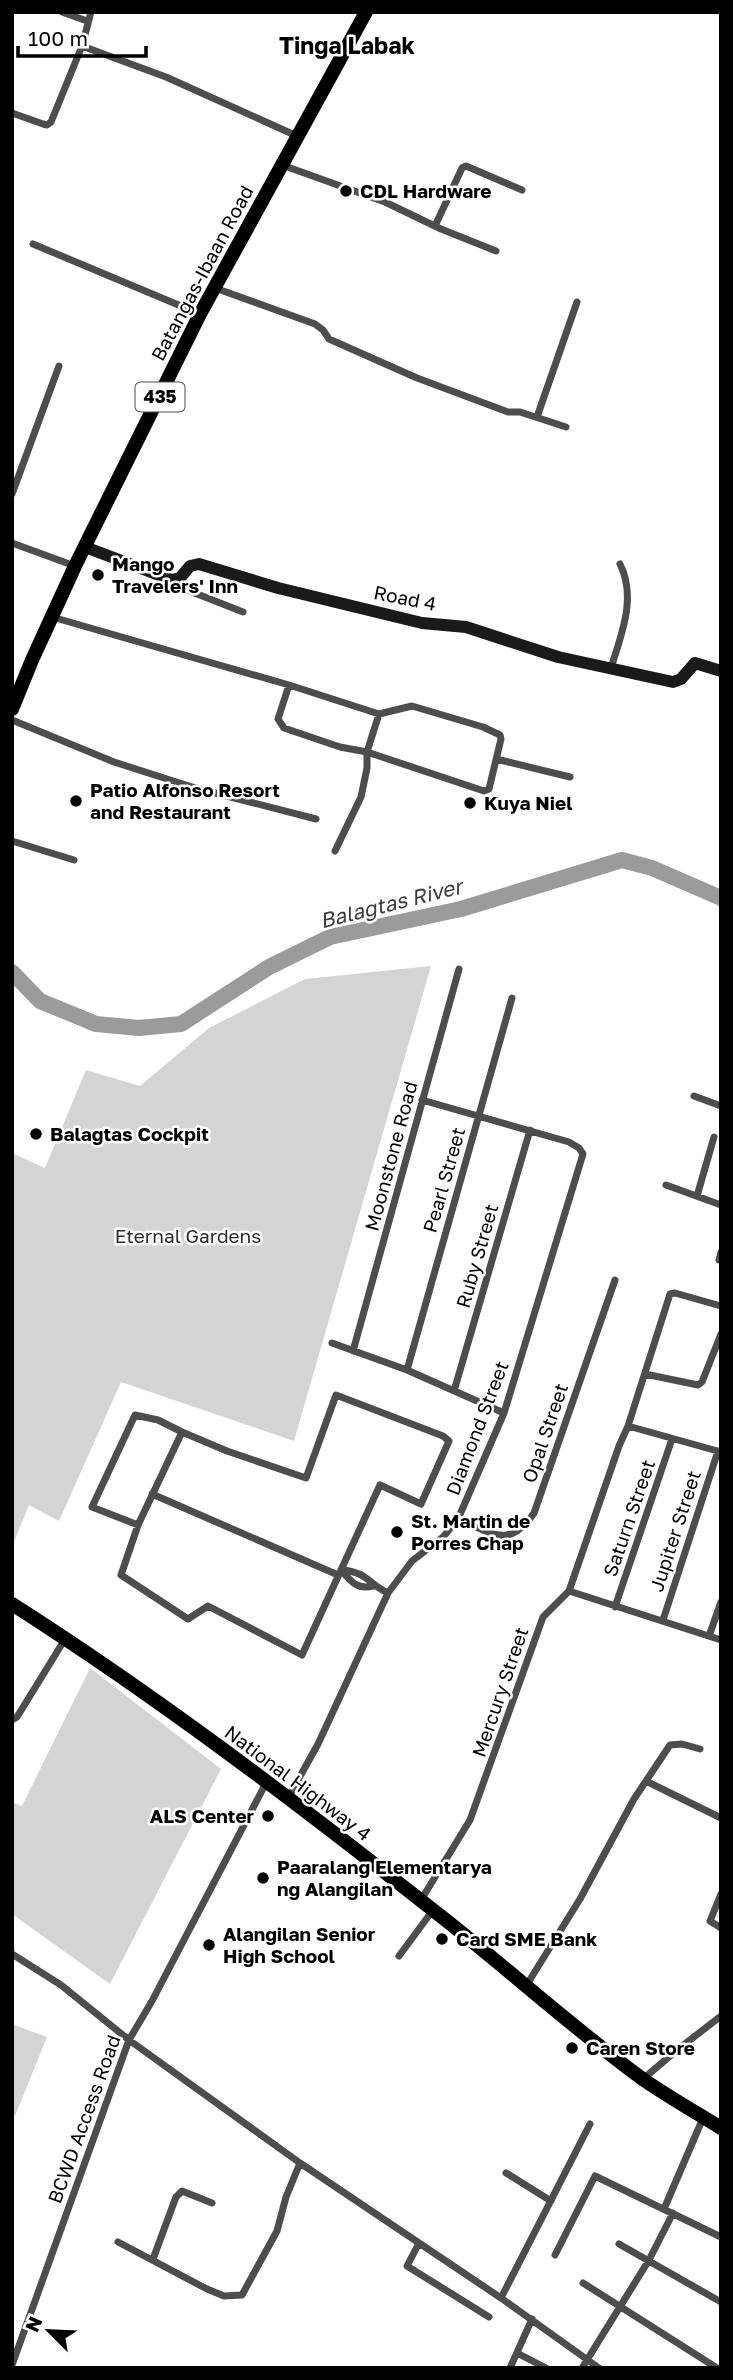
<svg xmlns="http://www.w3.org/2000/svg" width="733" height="2380" viewBox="0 0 733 2380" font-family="'Golos Text',sans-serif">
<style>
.green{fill:#d4d4d4}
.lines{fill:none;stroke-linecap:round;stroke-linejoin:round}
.river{stroke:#9b9b9b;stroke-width:16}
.street{stroke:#4d4d4d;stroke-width:7}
.secondary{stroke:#1a1a1a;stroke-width:12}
.primary{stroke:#000;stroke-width:14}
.poi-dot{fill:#000;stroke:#fff;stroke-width:2.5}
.labels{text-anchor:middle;stroke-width:5;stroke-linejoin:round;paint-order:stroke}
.shield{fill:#fff;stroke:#4c4c4c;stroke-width:2}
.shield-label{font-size:18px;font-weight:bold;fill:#000}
.poi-label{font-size:19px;font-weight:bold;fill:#000;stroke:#fff;text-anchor:start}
.street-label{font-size:19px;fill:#000;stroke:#fff}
.park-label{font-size:19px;fill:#2b2b2b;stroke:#fff}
.water-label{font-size:21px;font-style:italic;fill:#3c3c3c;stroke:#fff}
.quarter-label{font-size:23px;font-weight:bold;fill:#000;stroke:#fff}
</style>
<rect width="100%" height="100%" fill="#fff"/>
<path class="green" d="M431 966 294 1441 121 1382 59 1521 29 1505 12 1547V1153L45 1168 86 1070 140 1086 209 1028 305 979Z
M90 1668 221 1769 110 1984 12 1914V1802L22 1806Z
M12 2024 47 2037 15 2116 12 2115Z"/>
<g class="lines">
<path class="river" d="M12 972 40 1001 96 1024 139 1028 181 1024 269 967 330 937 461 909 622 860 652 868 721 898"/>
<path class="street" d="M62 12 87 21
M82 46 166 77 297 136
M12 113 43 124 47 125 51 122 82 46 91 12
M282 165 385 202 441 229 496 251
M435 226 462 168 466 166 522 190
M33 244 200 314
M215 288 315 324 323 330 329 339 417 378 508 412H520L566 427
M537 417 577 302
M12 494 59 366
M12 543 75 566
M173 581 182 588 243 612
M52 617 289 685 379 714 412 706 483 727 500 735 501 739 489 789 484 791 367 752 340 747 284 728 278 719 289 685
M611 668C621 635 637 598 620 564
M12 720 114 762 192 787 316 819
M496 759 570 777
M12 841 74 860
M335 851 361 797 367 768V752L379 714
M694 1096 721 1106
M666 1185 721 1205
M697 1196 714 1137
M719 1260 721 1252
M332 1343 407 1370 504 1413
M353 1351 459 969
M407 1370 512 998
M645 1374 698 1385 702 1382 721 1334
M454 1391 530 1130
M628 1426 670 1294 675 1293 721 1306
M152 1494 338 1575
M458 1519C492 1533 509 1550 534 1513L615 1280
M138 1525 92 1507 135 1415 158 1420 182 1432 227 1451 306 1478 336 1395 443 1436 449 1441 421 1504 380 1485 302 1655 208 1606 188 1619 121 1575 138 1525 182 1432
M373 1586C358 1590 351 1582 341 1570 368 1572 367 1583 388 1593
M569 1591 721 1640
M615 1607 672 1439
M663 1620 718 1451
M709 1636 721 1602
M12 1720 17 1717 65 1639
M646 1781 721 1818
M288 1798 318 1744 388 1593 412 1561 443 1537 458 1519 504 1413 583 1154 579 1148 569 1142 422 1100
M721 1894 710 1921 721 1928
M421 1900 470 1820 543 1617 569 1591 619 1446 628 1426 721 1452
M12 1954 61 1985 129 2040 300 2163 501 2298 599 2368
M399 1956 433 1910
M526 1986 580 1899 634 1799 670 1745 682 1744 700 1749
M643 2079 677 2050 721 2016
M506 2173 551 2201
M664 2209 703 2118
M118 2242 207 2289 224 2296 242 2295 277 2231 286 2197 300 2163
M419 2243 407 2266 489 2317
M619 2244 721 2302
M555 2255 595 2176 721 2237
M153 2259 176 2197 182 2191 212 2203
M583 2283 717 2368
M501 2298 590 2124
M517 2353 546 2368
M12 2365 129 2040 152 2001 266 1783
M510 2368 532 2319
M582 2368 649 2260 673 2213"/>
<path class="secondary" d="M85 547 172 580 180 578 190 566 199 564 278 588 422 623 466 627 558 657 673 682 681 679 695 663 721 671"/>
<path class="primary" d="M12 709 32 660 75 566 200 314 366 12
M12 1604C158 1697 297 1803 433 1910 504 1965 571 2027 644 2080 669 2097 695 2112 721 2128"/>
</g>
<g class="poi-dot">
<circle cx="346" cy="191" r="7"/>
<circle cx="98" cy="575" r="7"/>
<circle cx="76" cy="801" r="7"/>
<circle cx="470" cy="803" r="7"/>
<circle cx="36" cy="1134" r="7"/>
<circle cx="397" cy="1532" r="7"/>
<circle cx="268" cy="1816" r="7"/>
<circle cx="263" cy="1878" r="7"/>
<circle cx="442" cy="1939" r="7"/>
<circle cx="209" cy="1945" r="7"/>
<circle cx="572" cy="2048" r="7"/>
</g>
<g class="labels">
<rect class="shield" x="135.5" y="382.5" width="49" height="29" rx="5"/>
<g class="shield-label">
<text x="160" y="403">435</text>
</g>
<g class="poi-label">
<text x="360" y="198">CDL Hardware</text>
<text x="112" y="571">Mango<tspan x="112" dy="22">Travelers' Inn</tspan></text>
<text x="90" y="797">Patio Alfonso Resort<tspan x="90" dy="22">and Restaurant</tspan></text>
<text x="484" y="810">Kuya Niel</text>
<text x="50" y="1141">Balagtas Cockpit</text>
<text x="411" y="1528">St. Martin de<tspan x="411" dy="22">Porres Chap</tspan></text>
<text x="254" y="1823" text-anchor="end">ALS Center</text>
<text x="277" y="1874">Paaralang Elementarya<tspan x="277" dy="22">ng Alangilan</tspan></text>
<text x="223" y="1941">Alangilan Senior<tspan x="223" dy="22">High School</tspan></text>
<text x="456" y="1946">Card SME Bank</text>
<text x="586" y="2055">Caren Store</text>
</g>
<g class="street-label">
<text transform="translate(202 273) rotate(-62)" y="7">Batangas-Ibaan Road</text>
<text transform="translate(405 598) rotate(11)" y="7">Road 4</text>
<text transform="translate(391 1156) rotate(-75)" y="7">Moonstone Road</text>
<text transform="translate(444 1180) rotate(-74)" y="7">Pearl Street</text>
<text transform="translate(477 1256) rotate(-74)" y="7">Ruby Street</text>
<text transform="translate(477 1428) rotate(-69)" y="7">Diamond Street</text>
<text transform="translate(545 1433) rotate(-71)" y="7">Opal Street</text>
<text transform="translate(629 1518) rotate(-71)" y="7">Saturn Street</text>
<text transform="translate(675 1531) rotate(-72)" y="7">Jupiter Street</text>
<text transform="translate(500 1692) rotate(-71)" y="7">Mercury Street</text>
<text transform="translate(298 1783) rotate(37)" y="7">National Highway 4</text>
<text transform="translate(84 2119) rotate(-70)" y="7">BCWD Access Road</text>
</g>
<g class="park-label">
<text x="188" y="1243">Eternal Gardens</text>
</g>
<g class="water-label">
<text transform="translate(391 904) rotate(-14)" y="7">Balagtas River</text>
</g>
<g class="quarter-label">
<text x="347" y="54">Tinga Labak</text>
</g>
</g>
<rect width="733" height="2380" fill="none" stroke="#000000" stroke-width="28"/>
<g transform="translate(49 2331) rotate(294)" stroke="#ffffff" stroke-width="5" paint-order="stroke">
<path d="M0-5L12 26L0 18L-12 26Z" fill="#000000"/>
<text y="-10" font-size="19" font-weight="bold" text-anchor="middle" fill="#000000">N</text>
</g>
<path d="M18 46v10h128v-10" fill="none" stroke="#000000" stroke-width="3.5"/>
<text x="28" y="46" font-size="21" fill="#000000" stroke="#ffffff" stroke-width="5" paint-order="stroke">100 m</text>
</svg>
